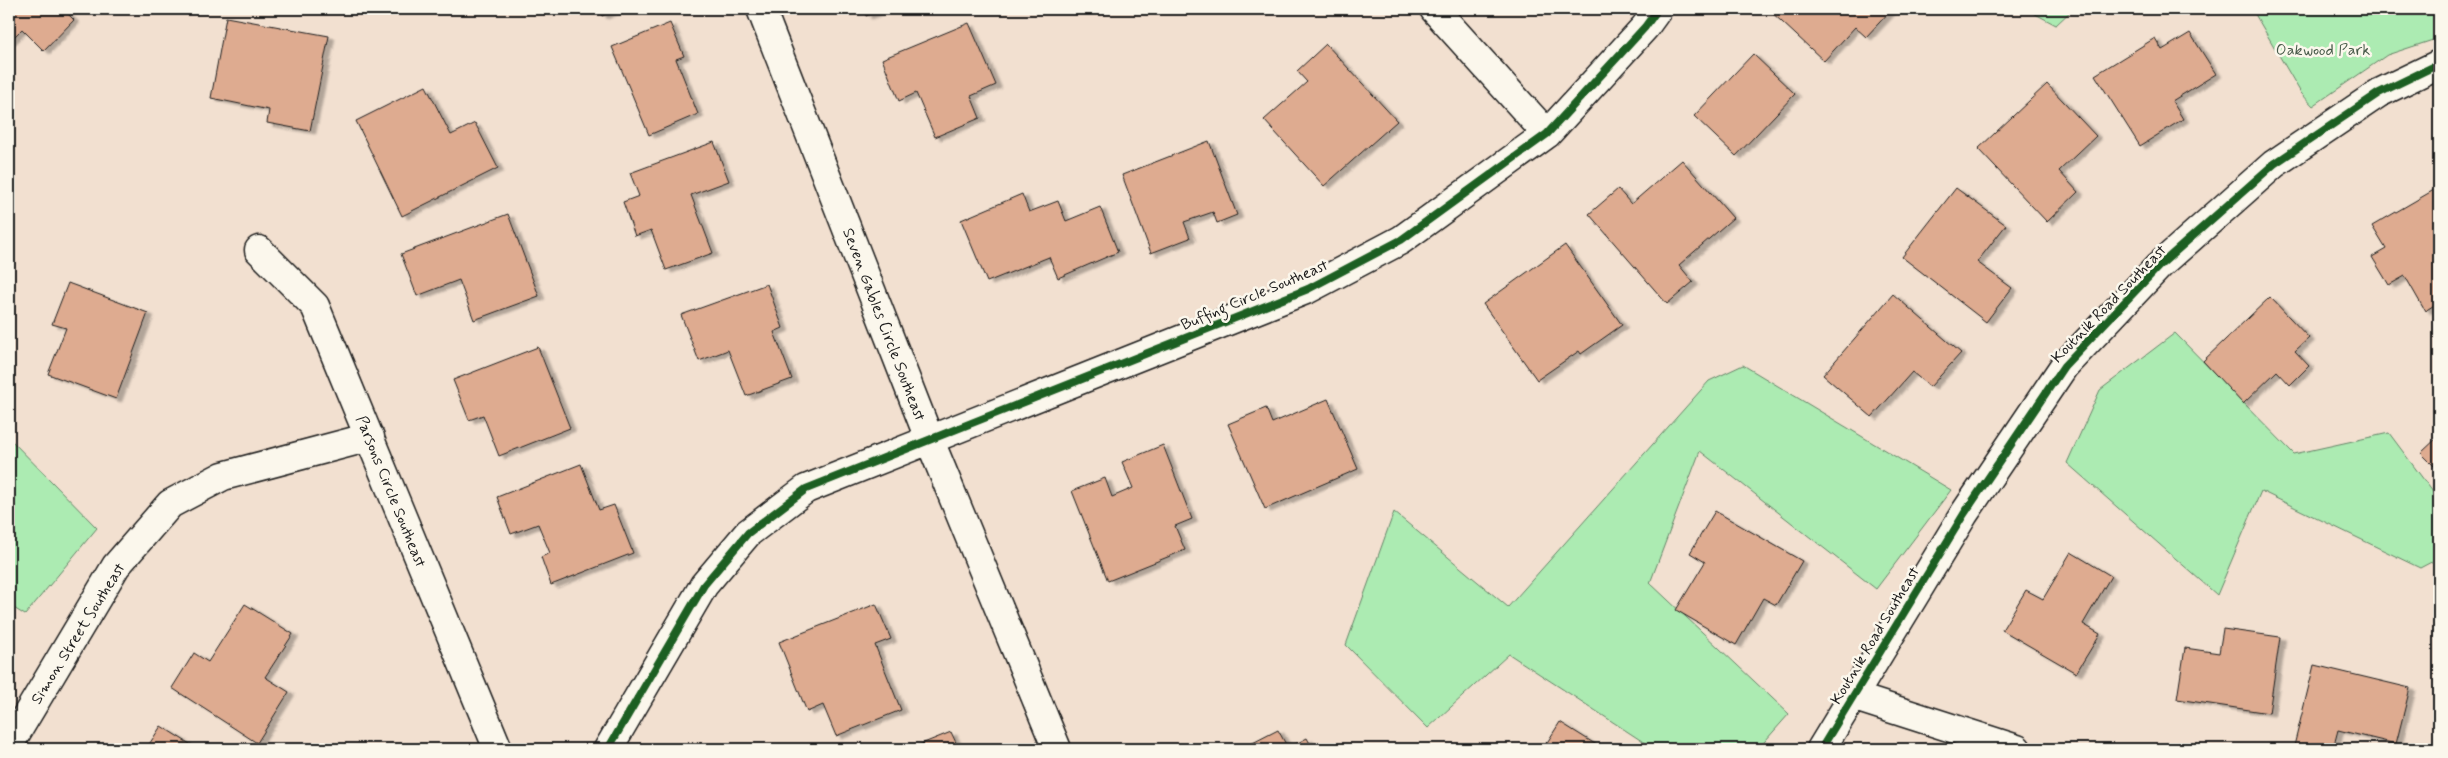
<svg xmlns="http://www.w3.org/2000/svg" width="2448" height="758" viewBox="0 0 2448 758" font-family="Mynerve,sans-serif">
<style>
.green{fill:#acebb2;stroke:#648467}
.building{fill:#deab90;stroke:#1c1c1c;filter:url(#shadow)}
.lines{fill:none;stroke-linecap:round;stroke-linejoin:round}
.street-casing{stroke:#1c1c1c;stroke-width:31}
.street{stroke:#fbf7ec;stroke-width:28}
.cycleway-casing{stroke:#fbf7ec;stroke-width:11}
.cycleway{stroke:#1b5e20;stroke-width:8}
.labels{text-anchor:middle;stroke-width:5;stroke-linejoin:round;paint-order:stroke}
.park-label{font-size:16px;fill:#475a49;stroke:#fbf7ec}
.street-label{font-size:16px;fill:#1c1c1c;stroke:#fbf7ec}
</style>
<defs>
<filter id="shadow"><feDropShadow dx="5.5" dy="3" stdDeviation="1" flood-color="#0004"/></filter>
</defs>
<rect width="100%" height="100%" fill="#f2e0d0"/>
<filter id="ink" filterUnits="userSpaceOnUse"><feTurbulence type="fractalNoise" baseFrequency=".02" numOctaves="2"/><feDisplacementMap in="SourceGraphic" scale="10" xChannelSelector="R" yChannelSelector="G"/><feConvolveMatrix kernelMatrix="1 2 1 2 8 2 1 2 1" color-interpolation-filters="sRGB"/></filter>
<g filter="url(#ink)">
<path class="green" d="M2026 9H2073L2056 25Z
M2252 9H2439V38L2387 55 2313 106 2301 93Z
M2175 333 2294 454 2389 433 2439 500V558L2420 568 2261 491 2217 595 2067 463 2100 390Z
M1743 365 1951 490 1876 589 1700 451 1650 583 1789 714 1758 749H1654L1509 654 1428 728 1346 645 1394 512 1508 607 1709 381Z
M9 438 97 528 25 615 9 605Z"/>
<path class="building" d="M9 9H63L74 20 44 51 22 29 9 42Z
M598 9H618L602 16Z
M864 9H885L866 16Z
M1768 9H1892L1866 37 1855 27 1824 61Z
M226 17 329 36 310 131 267 123 269 110 211 98Z
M670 23 684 56 676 59 698 114 649 135 612 47Z
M969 23 996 85 971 96 980 118 935 137 916 93 899 101 882 59Z
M2190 33 2216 74 2172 101 2183 119 2140 146 2095 75 2155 38 2162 50Z
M1326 44 1397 121 1324 186 1264 120 1307 82 1297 71Z
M1753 54 1795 94 1736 156 1694 116Z
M2047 84 2096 136 2059 171 2078 192 2047 222 1978 149Z
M426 86 451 135 475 123 498 168 402 216 356 121Z
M1209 141 1237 215 1217 223 1213 212 1184 222 1190 238 1151 253 1122 175Z
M714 142 729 181 691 195 713 253 666 270 651 230 635 236 623 202 639 196 630 173Z
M1682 160 1733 218 1679 265 1693 282 1667 304 1589 214 1618 189 1631 204Z
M2439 187V229L2436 230 2439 236V302L2425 311 2405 276 2389 285 2372 257 2386 249 2372 226Z
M1956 188 2006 225 1977 262 2012 288 1986 322 1902 257Z
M1022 194 1029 212 1058 201 1066 221 1100 207 1118 252 1058 278 1049 257 987 282 961 220Z
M508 214 539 296 474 320 459 280 417 296 401 254Z
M1565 245 1622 325 1581 354 1579 351 1537 380 1483 304Z
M68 283 148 313 116 399 48 374 66 328 52 324Z
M767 284 783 328 774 332 792 379 746 396 728 350 699 361 681 315Z
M1893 294 1961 353 1930 387 1912 372 1872 417 1823 375Z
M2270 297 2309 338 2295 351 2309 366 2290 385 2277 371 2243 404 2203 361Z
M538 347 570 428 499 456 483 415 469 420 453 380Z
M1328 399 1358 469 1265 509 1228 424 1266 408 1272 423Z
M2439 436V471L2421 453Z
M1163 445 1192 519 1175 526 1185 550 1108 581 1072 491 1105 478 1112 497 1133 488 1122 462Z
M581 464 599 510 614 505 633 553 551 585 541 557 550 553 538 524 511 534 497 497Z
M1715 511 1802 561 1776 605 1763 598 1736 645 1676 610 1705 562 1690 553Z
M2071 552 2111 576 2083 624 2100 634 2076 673 2002 630 2026 590 2043 599Z
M245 604 293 634 265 677 289 692 257 743 172 688 194 653 208 662Z
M876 604 891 639 875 645 901 710 836 736 823 705 807 712 779 642Z
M2223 629 2280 637 2269 713 2177 699 2185 648 2219 653Z
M2314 665 2410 688 2396 744 2338 730 2333 749H2309L2294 746Z
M1560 722 1603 749H1543Z
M161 726 198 749H146Z
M1278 730 1288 748 1307 738 1313 749H1241Z
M951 732 959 749H909Z"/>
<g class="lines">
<defs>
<path id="street" d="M761 9 930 441 1057 749
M1434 9 1547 134
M259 250 315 306 498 749
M1852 696 2017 749
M9 745 116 566 170 504 223 476 370 437
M608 749 704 585 748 533 806 489 1308 289 1401 240 1547 134 1645 27 1658 9
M1821 749 1964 514 2064 366 2159 266 2274 164 2379 93 2439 64"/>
</defs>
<use href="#street" class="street-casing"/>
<use href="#street" class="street"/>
<defs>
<path id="cycleway" d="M608 749 704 585 748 533 806 489 1308 289 1401 240 1547 134 1645 27 1658 9
M1821 749 1964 514 2064 366 2159 266 2274 164 2379 93 2439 64"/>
</defs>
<use href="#cycleway" class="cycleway-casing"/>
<use href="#cycleway" class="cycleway"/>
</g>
</g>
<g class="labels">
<g class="park-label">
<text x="2323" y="55">Oakwood Park</text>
</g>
<g class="street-label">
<text transform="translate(1254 294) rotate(-23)" y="6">Buffing Circle Southeast</text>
<text transform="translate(2108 303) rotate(-46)" y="6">Koutnik Road Southeast</text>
<text transform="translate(885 324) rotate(69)" y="6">Seven Gables Circle Southeast</text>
<text transform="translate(392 491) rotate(68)" y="6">Parsons Circle Southeast</text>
<text transform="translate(77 633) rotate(-58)" y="6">Simon Street Southeast</text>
<text transform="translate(1874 635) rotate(-59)" y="6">Koutnik Road Southeast</text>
</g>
</g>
<rect width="2448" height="758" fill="none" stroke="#fbf7ec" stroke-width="30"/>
<rect x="15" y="15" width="2418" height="728" fill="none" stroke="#1c1c1c" stroke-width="2" filter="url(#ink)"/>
</svg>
